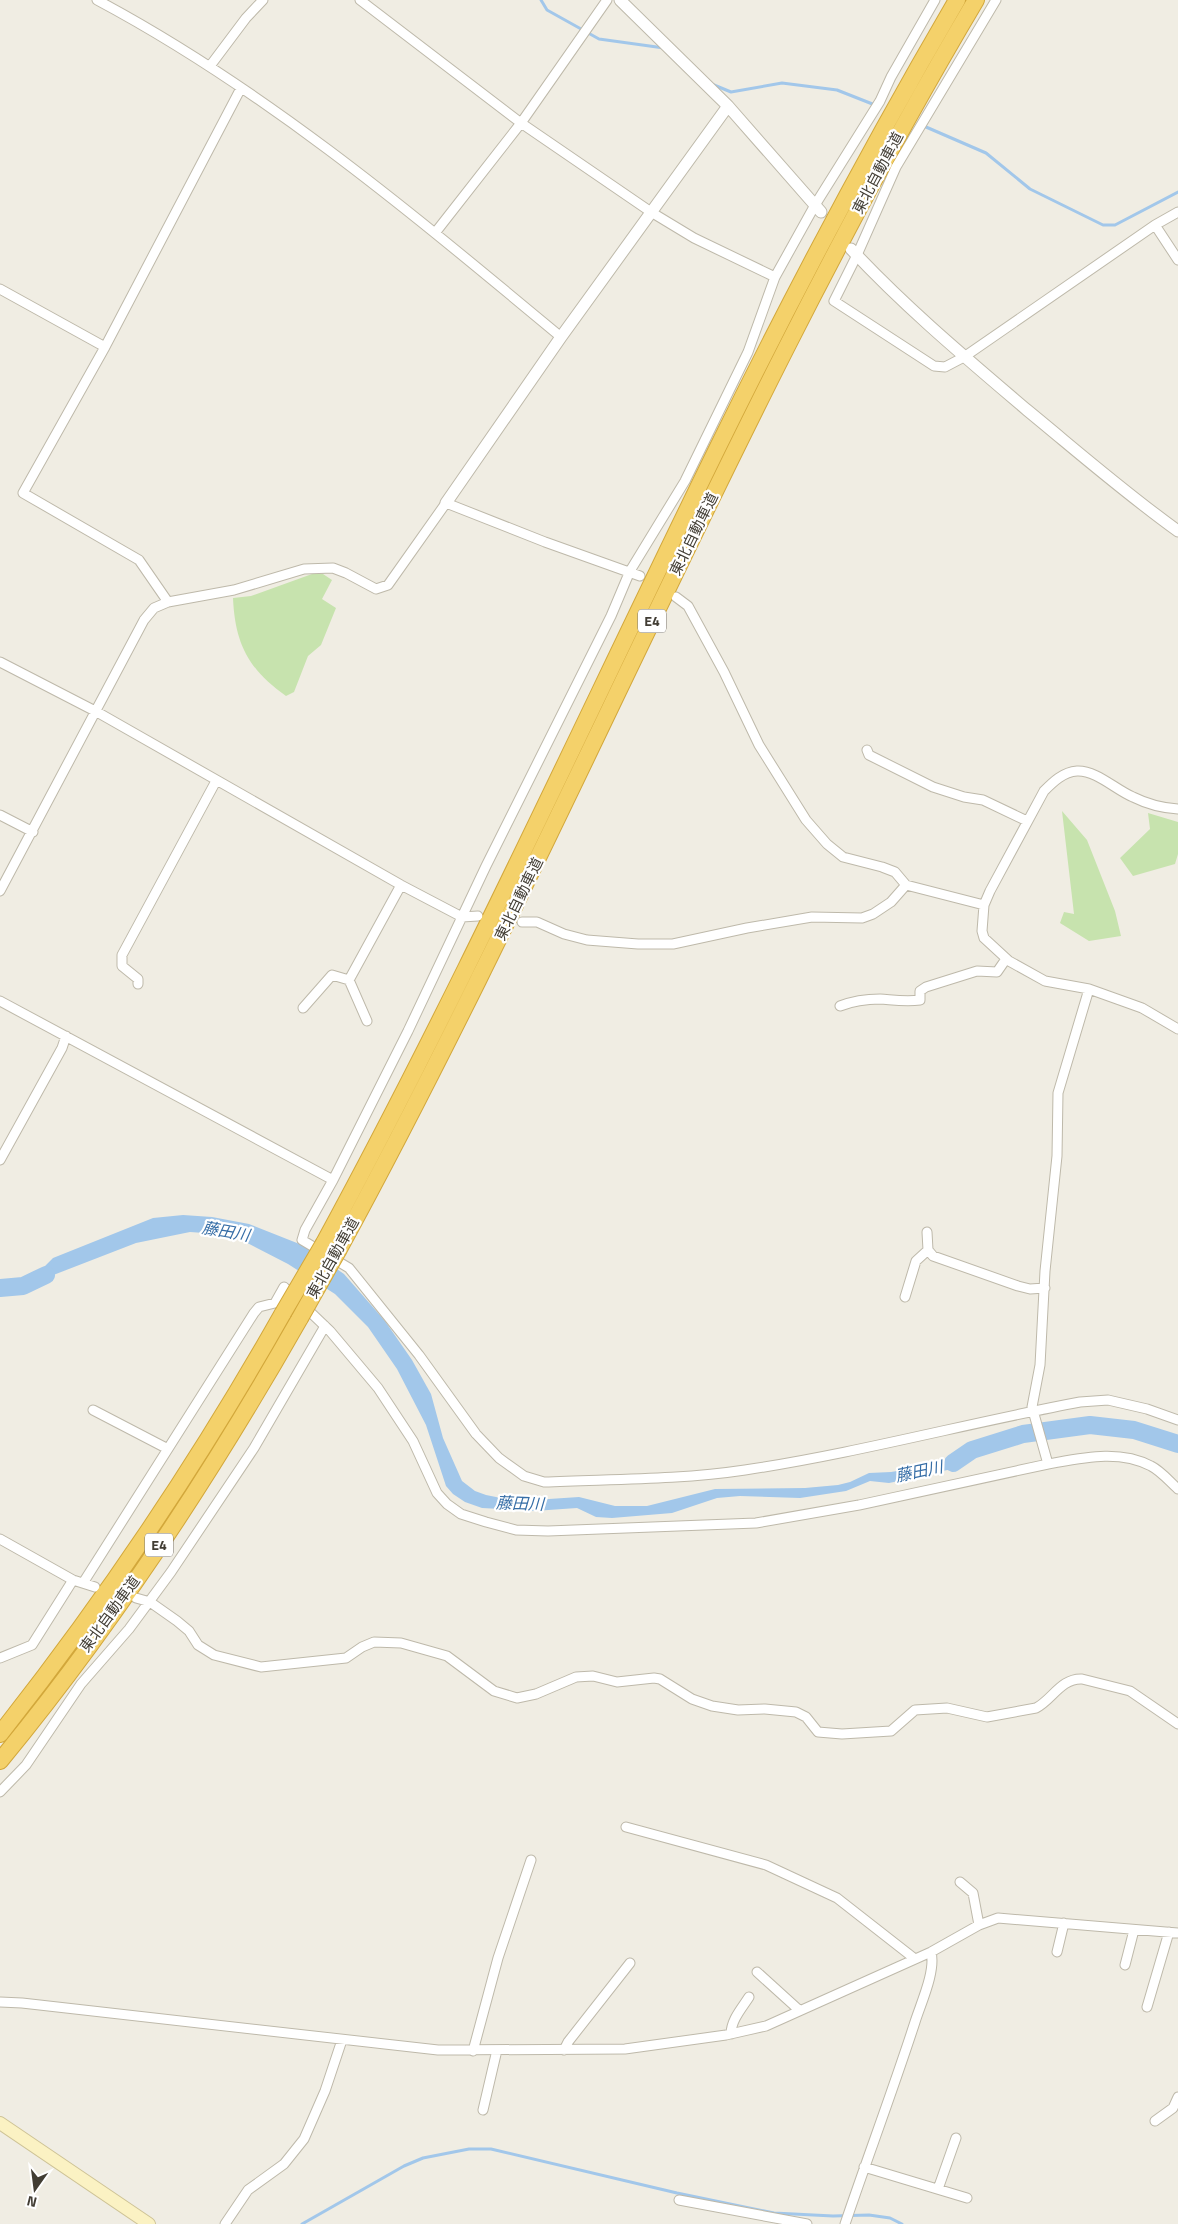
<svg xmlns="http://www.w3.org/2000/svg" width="1178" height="2224" viewBox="0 0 1178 2224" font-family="'Titillium Web','Noto Sans JP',sans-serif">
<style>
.green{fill:#c7e3ae}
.water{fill:#a2c7ea}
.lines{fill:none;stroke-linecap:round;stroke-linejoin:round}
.stream{stroke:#a2c7ea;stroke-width:3}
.river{stroke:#a2c7ea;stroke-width:18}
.minor-casing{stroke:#beb9aa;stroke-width:11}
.tertiary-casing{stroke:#beb9aa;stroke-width:13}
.secondary-casing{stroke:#cec396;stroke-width:14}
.motorway-casing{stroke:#d2a73b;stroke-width:18}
.minor{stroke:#fff;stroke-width:9}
.tertiary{stroke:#fff;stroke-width:11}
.secondary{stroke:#fbf2c3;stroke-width:12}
.motorway{stroke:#f4d16a;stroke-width:16}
.motorway-bridge-casing{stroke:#d2a73b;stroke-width:18;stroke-linecap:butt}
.motorway-bridge{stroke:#f4d16a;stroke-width:16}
.labels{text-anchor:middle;stroke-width:4.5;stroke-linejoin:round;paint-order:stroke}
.shield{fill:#fff;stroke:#7b7771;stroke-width:1}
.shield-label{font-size:14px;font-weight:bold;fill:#423d34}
.street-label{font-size:15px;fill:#423d34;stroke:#fff}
.water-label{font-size:16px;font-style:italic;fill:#356da6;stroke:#fff}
</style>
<rect width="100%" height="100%" fill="#f0ede3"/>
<path class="green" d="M312 574H323L332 580 322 599 336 608 321 645 308 656 294 692 286 696C249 670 235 644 233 598L251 596Z
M1062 811 1087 840 1115 911 1121 936 1089 941 1060 923 1064 912 1074 914Z
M1148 813 1178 822V854L1175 864 1133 876 1120 858 1150 829Z"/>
<path class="water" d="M183 1215 212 1217 249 1224 302 1245 344 1274 385 1321 412 1360 431 1394 443 1438 462 1481 475 1491 486 1495 501 1498 534 1500 579 1497 615 1506H647L715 1489 805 1488 838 1485 850 1482 869 1473 891 1472 946 1463 963 1449H973L965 1460 951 1469 928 1475 889 1483 870 1481 846 1491 800 1498 740 1496 717 1498 672 1513 612 1518 596 1517 577 1508 534 1511 482 1508 465 1502 453 1494 446 1486 426 1425 397 1369 368 1327 335 1294 288 1264 232 1235 190 1232 136 1243 25 1286 53 1258 153 1218Z"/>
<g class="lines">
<path class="stream" d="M541 0 547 10 599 39 664 48
M714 85 731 92 782 83 837 90 875 105
M926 127 986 153 1030 189 1103 225H1115L1178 192
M302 2224 404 2166 423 2158 469 2149H491L677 2193 774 2213 833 2216 869 2215 890 2218 902 2224"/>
<path class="river" d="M0 1288 23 1286 46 1275
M953 1463 972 1450 1023 1434 1090 1425 1134 1430 1178 1444"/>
<defs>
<path id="minor" d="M97 0C266 90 414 215 561 337
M360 0 521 123 651 212 694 238 775 277
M935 0 891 77 880 101 815 205 775 277 748 352 685 481 630 571 611 616 486 866 408 1031 333 1180 305 1230 302 1240 349 1268 419 1355 476 1434 499 1458 524 1476 544 1482C610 1479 679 1480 745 1470 858 1453 968 1423 1080 1402L1108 1400 1147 1409 1178 1420
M996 0 896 167 857 255 834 301 934 366 945 367 964 357 1155 225 1178 212
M210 66 246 18 263 0
M1155 225 1178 260
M435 233 521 123 607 0
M0 289 105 347
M676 597 688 606 724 672 759 745 806 820 827 844 843 857 882 867 895 872 906 885 984 905
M168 602 139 560 23 493 105 347 241 88
M0 662 97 712 401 885 462 917 478 916
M867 750 869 755 933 787 964 797 983 800 1027 821
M1178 809C1162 808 1147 804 1133 797 1116 790 1096 770 1077 771 1063 772 1053 782 1044 791L990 891 984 905 982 931 984 938 1009 961 1045 981 1089 989 1142 1008 1178 1029
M0 815 33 832
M0 891 144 620 154 608 168 602 234 590 304 569 333 568 346 573 376 589 388 585 446 503 545 542 640 576
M522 922H537L564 934 587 940 638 944H673L747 928 812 917 862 918 873 914 891 902 906 885
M349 980 367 1021
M138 984V979L122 966V955L216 781
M1089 989 1058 1093 1057 1156 1045 1271 1040 1365 1032 1407 1048 1464C1082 1458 1119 1449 1151 1466 1161 1471 1170 1482 1178 1489
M0 1001 333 1180
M840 1006C853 1001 866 999 880 999 894 1000 906 1002 920 1000V991L926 987 977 971 997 972 1006 959
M303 1008 332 975 349 980 401 885
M0 1160 62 1048 66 1036
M927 1232 928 1250 933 1256 1018 1286 1030 1289 1045 1288
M905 1297 916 1261 928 1250
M93 1410 168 1449
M0 1539 73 1580 95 1587
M83 1583 254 1313 259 1307 275 1303 284 1287 330 1331 378 1388 413 1441 437 1493 447 1504 461 1514 486 1522 516 1530 548 1531 756 1523 859 1505 1048 1464
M136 1598 150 1602 177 1621 189 1631 198 1645 214 1655 261 1667 346 1658 362 1647 374 1642 401 1643 447 1656 494 1691 517 1698 536 1694 576 1677 593 1676 617 1682 654 1678 660 1679 692 1699 712 1706 738 1710 765 1709 796 1712 806 1717 818 1732 842 1734 891 1731 915 1710 947 1708 987 1717 1036 1708C1052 1700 1061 1678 1082 1679L1130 1691 1178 1724
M0 1658 32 1645 73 1580
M0 1792 26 1765 81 1684 129 1629 171 1572 254 1448 325 1326
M626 1827 766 1865 837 1898 915 1959
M960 1882 973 1893 979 1925
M1057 1952 1064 1923
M1125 1965 1134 1930
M757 1972 799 2010
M0 2002 22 2003 438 2050 625 2049 726 2035 766 2026 931 1952 979 1925 998 1918 1178 1933
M1147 2007 1169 1932
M731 2034C731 2020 742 2008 749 1997
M564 2050 568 2042 630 1963
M473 2051 498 1958 531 1860
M483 2110 497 2050
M1155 2121 1173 2108 1178 2097
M864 2167 967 2198
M938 2189 956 2138
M679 2200 807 2224
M225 2224 248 2190 284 2164 304 2139 325 2091 342 2040
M845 2224C868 2156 893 2090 915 2022 921 2003 936 1971 931 1952"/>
<path id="tertiary" d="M620 0 728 106 821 212
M851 249C905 307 966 358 1027 410 1077 451 1125 493 1178 531
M446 503 561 337 728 106"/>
<path id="secondary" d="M0 2123 149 2224"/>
<path id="motorway" d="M324 1243C465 984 586 716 716 451 791 298 871 147 957 0
M339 1249C563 838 737 402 976 0
M0 1734C105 1601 200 1460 283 1313
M0 1761C113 1624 212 1473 300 1318"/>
</defs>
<use href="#minor" class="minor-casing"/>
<use href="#tertiary" class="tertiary-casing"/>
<use href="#secondary" class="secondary-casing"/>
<use href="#motorway" class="motorway-casing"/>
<use href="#minor" class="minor"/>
<use href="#tertiary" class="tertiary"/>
<use href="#secondary" class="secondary"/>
<use href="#motorway" class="motorway"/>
<defs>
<path id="motorway-bridge" d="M283 1313 324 1243
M300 1318 339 1249"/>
</defs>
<use href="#motorway-bridge" class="motorway-bridge-casing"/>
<use href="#motorway-bridge" class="motorway-bridge"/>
</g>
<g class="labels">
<g class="shield">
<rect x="638" y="609.5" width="28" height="23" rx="4"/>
<rect x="145" y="1533.5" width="28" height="23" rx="4"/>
</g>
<g class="shield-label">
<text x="652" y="626">E4</text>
<text x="159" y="1550">E4</text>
</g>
<g class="street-label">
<text transform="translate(878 173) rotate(-62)" y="5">東北自動車道</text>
<text transform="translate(694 534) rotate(-64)" y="5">東北自動車道</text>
<text transform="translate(519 899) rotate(-64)" y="5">東北自動車道</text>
<text transform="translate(333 1258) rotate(-61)" y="5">東北自動車道</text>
<text transform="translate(110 1614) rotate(-54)" y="5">東北自動車道</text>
</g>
<g class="water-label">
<text transform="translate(226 1231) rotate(10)" y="6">藤田川</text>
<text transform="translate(919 1471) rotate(-12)" y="6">藤田川</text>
<text transform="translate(520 1503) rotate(2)" y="6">藤田川</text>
</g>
</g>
<g transform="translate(35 2189) rotate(194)" stroke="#ffffff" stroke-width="4" paint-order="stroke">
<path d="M0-4L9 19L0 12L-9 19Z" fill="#423d34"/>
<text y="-8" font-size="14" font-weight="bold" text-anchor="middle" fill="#423d34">N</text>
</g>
</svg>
